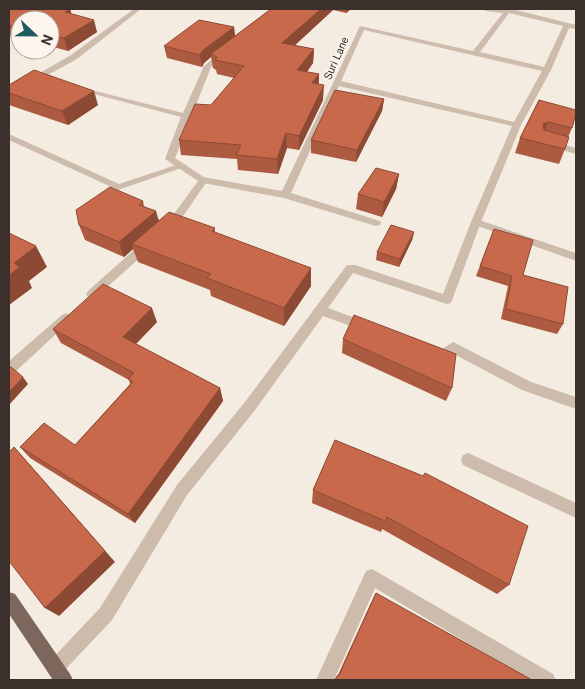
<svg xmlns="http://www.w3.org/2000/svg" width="585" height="689" viewBox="0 0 585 689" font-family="Roboto,sans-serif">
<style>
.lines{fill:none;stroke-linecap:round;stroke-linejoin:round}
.service{fill:#cdbbac;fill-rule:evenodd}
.minor{fill:#cdbbac;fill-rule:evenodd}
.primary{fill:#7d675c;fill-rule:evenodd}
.wall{fill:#ac5a40}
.shaded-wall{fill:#8c4a34}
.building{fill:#c8694b;stroke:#8c4a34}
.labels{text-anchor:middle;stroke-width:4;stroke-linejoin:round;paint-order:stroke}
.far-street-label{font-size:11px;fill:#3b302b;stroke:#fbf5ee}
</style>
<rect width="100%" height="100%" fill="#f4ebe1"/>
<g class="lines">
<path class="service" d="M134 9H141L77 59 9 96V91L71 55Z
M483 9H512L576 25V29L569 28 551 70 521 125 481 222 451 303 447 304 353 273 328 308 371 324 373 327 371 330 367 332 323 316 255 410 187 495 112 620 61 674 55 677 49 674 46 668 49 662 100 608 177 485 245 402 347 265H355L443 294 471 222 512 126 339 86 291 193 380 221 381 223 380 225 376 226 284 198 203 183 198 180 203 177 282 191 360 26 473 51 503 13 486 11ZM509 13 563 26 544 67 480 52ZM364 30 542 71 514 122 341 81Z
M9 134 119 184 182 163 187 166 118 190 9 140Z
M453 342 531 382 576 397V409L522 390 454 354 443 361 431 357 429 353 431 349 435 348 441 350Z
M468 453 576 503V518L463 465 461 460 463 455Z
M372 569 553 674 556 680H530L375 588 334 680H316L366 571Z"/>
<path class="minor" d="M221 52 228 54 211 67 175 158 208 180 179 222 171 229H163L162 227 171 218 198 181 165 159 181 117 75 89 79 87 183 113 204 66Z
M550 141 576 148V154L547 146V142Z
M476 219 576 253V261L472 224 471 222 472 220Z
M148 240 152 241 153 244 152 247 96 297H88L86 294 88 291 144 241Z
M66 313 70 315 72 318 70 321 14 373 9 374V361L62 315Z"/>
<path class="primary" d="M9 592 15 594 70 674 73 680H53L9 614Z"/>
</g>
<path class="wall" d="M9 9H70L71 14 97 32 68 51 50 46V20H20V39L9 36Z
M271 9H351L346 13 333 10 294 46 314 49 313 63 307 72 319 74V85L323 100 299 150 287 148 278 174 238 170 237 159 181 155 179 140 211 105 234 78 217 74 216 70 213 68 211 57 204 63 202 67 167 58 164 46 234 27 235 36Z
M9 85 98 105 68 125 9 105Z
M384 99 382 111 356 162 311 153V140Z
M539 100 572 128 568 137 565 149 559 164 515 153 520 138Z
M399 174 396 189 382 217 356 209 358 194Z
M143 201 144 206 159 220 215 228V233L311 268V286L284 326 211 296 210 290 138 262 133 249 124 257 85 240 79 225Z
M494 229 523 275 563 324 557 334 501 319 508 286 476 276Z
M414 232 412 240 399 267 376 260 377 252Z
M157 322 136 344 220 388 223 401 135 523 30 458 20 447 75 445 130 384 129 380 61 343 53 329Z
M343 339 452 388 446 401 342 353Z
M335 440 509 585 497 594 382 529 381 532 312 503 313 490Z
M376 593 532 680H334L337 676 338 675 370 605Z"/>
<path class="shaded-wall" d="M70 9 74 21 65 12Z
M321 9H333V10L282 57V43Z
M346 9H351L346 13Z
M94 20 97 32 68 51 64 38Z
M234 27 235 38 211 54V57L204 63 202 67 200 55 202 51Z
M314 49 313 63 297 84V70Z
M319 74 318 88 312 83Z
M324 85 323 100 299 150V136Z
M94 91 98 105 68 125 62 111Z
M384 99 382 111 356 162 357 150Z
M548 122 543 136V124Z
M286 133 287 148 278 174 277 159Z
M399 174 396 189 382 217 384 202Z
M156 211 160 225 132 244 133 249 124 257 119 242Z
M414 232 412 240 399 267 400 259Z
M36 246 47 267 29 281 32 288 9 305V275L14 263Z
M311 268V286L284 326V308Z
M152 308 157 322 129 351 123 337Z
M23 377 28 384 9 405V392Z
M220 388 223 401 135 523 128 514Z
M14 447 115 562 59 616 45 608Z"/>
<path class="building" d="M9 9H70L65 12 94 20 64 38 50 35V20H20V28L9 25Z
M271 9H321L282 43 314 49 297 70 319 74 312 83 324 85 299 136 286 133 277 159 236 155 241 145 179 140 195 104 211 105 244 66 215 60 217 57 211 54Z
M199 20 234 27 202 51 200 55 164 46Z
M34 70 94 91 62 111 9 93V85Z
M335 90 384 99 357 150 311 140Z
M539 100 576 110V114L572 128 548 122 543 124 544 130 569 137 565 149 520 138Z
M376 168 399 174 384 202 358 194Z
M110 187 143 201 139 205 156 211 119 242 79 225 76 210Z
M169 212 215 228 212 231 311 268 284 308 207 278 211 274 132 244Z
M391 225 414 232 400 259 377 252Z
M494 229 533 240 523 275 568 287 563 324 506 309 512 276 480 266Z
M9 233 36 246 14 263 20 267 9 275Z
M103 284 152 308 123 337 220 388 128 514 20 447 44 423 75 445 133 382 128 379 134 373 53 329Z
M354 315 456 354 452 388 343 339Z
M9 367H11L23 377 9 392Z
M335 440 423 476 425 473 528 526 509 585 387 517 385 521 313 490Z
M14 447 105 551 45 608 9 561V452Z
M376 593 532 680H335L337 676 339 675Z"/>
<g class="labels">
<g class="far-street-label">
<text transform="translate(336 58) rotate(-66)" y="4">Suri Lane</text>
</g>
</g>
<rect width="585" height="689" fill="none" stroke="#3b302b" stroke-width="20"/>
<g transform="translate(35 35) rotate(112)"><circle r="24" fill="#fbf5ee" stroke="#aea6a0"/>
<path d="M0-4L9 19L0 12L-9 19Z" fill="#1f5a5e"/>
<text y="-8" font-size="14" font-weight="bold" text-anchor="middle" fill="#3b302b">N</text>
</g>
</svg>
